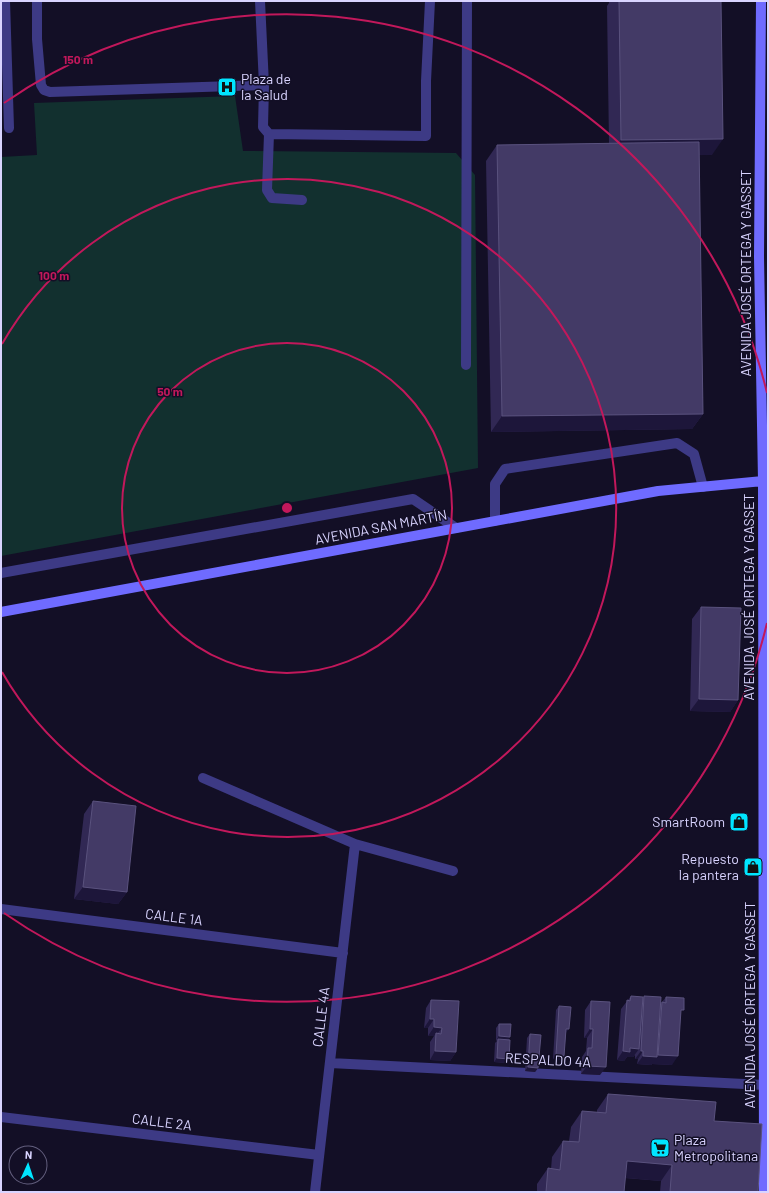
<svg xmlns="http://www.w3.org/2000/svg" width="769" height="1193" viewBox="0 0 769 1193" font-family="Barlow,sans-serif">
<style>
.green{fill:#12302f}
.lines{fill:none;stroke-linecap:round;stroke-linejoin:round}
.service{stroke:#3d3a85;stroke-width:10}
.minor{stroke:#3d3a85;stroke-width:10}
.secondary{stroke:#6f6bff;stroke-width:10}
.wall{fill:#312854}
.shaded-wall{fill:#1d163a}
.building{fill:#433a66;stroke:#5a527e}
.ring{fill:none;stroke:#c2185b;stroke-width:2}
.labels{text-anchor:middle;stroke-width:3;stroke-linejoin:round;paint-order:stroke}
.poi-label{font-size:14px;fill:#d9d4ff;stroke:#130f26;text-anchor:start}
.street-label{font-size:14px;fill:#d9d4ff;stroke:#130f26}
.centre{fill:#c2185b;stroke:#130f26;stroke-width:2}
.ring-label{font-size:12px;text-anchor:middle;font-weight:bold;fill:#c2185b;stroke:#130f26;stroke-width:3;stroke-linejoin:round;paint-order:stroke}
</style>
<rect width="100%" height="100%" fill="#130f26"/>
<path class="green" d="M235 96 243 151 456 153 475 175 478 468 1 556V157L37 155 34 103Z"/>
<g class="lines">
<path class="service" d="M5 1 9 128
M37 1V39L41 85 44 90 50 92 264 85
M260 1 264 85 263 127 269 134 426 136V81L430 1
M269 134 267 190 272 198 302 200
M466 365 467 1
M495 521V484L505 469 677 443 694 454 703 487
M1 573 413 499 456 528"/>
<path class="minor" d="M203 778 355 844 453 871
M1 909 343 953
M330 1063 764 1085
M1 1117 319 1155
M315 1192 355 844"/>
<path class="secondary" d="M761 1 759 257 763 481 764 1192
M1 612 658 491 763 481H768"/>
</g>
<path class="wall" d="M609 1H721L712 155H699L703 414 692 429 491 432 486 161 497 145 609 144 607 6 609 3Z
M701 607 738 700 730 712 690 711 692 619Z
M93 801 127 892 118 904 74 899 84 814Z
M631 996 643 998 644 996 660 1004 662 1002 666 997 681 1014 672 1065 652 1064 651 1065 637 1064 638 1059H635V1055L633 1057H627L624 1061 617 1060 621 1009Z
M431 1000 456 1052 450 1061 430 1060V1042L434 1036H428V1028H424L426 1008Z
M591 1001 600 1075 581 1074 582 1057 586 1051 587 1038H584L585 1010Z
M559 1006 566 1033 564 1056 561 1060 553 1059 556 1010Z
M499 1024 509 1040 506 1063 494 1062 495 1043 497 1041H496V1028Z
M530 1034 538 1068 535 1072 525 1071 527 1038Z
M608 1094 714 1121 758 1192H660L661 1181 625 1178 624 1192H537V1184L548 1168 551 1169 552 1157 563 1141H569L571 1127 582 1111 597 1113V1110Z"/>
<path class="shaded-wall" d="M723 139 712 155 610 156 621 140Z
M703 414 692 429 491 432 502 416Z
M699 699 738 700 730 712 690 711Z
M83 887 127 892 118 904 74 899Z
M430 1019H434L428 1028H424Z
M434 1027 442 1028 436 1035V1033L434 1036H428Z
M566 1029H569L566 1033H563Z
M590 1029H593L587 1038H584Z
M499 1036 510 1037 507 1041 498 1039 497 1041H496Z
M630 1048 639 1049 633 1057H627L624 1061 617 1060 623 1051Z
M435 1051 456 1052 450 1061 430 1060Z
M641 1051H643L638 1059H635Z
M556 1055 564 1056 561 1060 553 1059Z
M658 1055 678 1056 672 1065 652 1064 651 1065 637 1064 643 1056 657 1057Z
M497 1058 509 1059 506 1063 494 1062Z
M587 1066 606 1067 600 1075 581 1074Z
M528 1067 538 1068 535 1072 525 1071Z
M627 1161 672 1165 661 1181 616 1177Z"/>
<path class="building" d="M619 1H721L723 139 621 140Z
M699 142 703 414 502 416 497 145Z
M701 607 741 608 738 700 699 699Z
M93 801 136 806 127 892 83 887Z
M631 996 643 997 639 1049 630 1048V1052L623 1051 627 1000 630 1001Z
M644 996 661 997 657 1057 643 1056V1051H641Z
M666 997 684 998V1010H681L678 1056 658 1055 662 1002 666 1003Z
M431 1000 459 1001 456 1052 435 1051 436 1033 441 1034 442 1028 434 1027V1019H430Z
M591 1001 610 1002 606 1067 587 1066 588 1048H592L593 1029H590Z
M559 1006 571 1007 569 1029H566L564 1056 556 1055Z
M499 1024H511L510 1037 499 1036Z
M530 1034 541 1035 538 1068 528 1067Z
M498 1039 510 1040 509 1059 497 1058Z
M608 1094 716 1102 714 1121 762 1124 758 1192H670L672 1165 627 1161 624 1192H546L548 1168 560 1170 563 1141 579 1142 582 1111 606 1113Z"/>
<g class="ring">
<circle cx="287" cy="508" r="165"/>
<path d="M2 344A329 329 0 1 1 2 672"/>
<path d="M767 623A494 494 0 0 1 4 913M4 103A494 494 0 0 1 767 393"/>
</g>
<defs>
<symbol id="hospital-square" viewBox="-11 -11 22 22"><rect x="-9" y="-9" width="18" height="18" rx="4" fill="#00e5ff" stroke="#130f26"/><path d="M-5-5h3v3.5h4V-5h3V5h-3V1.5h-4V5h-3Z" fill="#111"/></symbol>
<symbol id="shop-square" viewBox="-11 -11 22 22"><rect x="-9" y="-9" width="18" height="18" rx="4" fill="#00e5ff" stroke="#130f26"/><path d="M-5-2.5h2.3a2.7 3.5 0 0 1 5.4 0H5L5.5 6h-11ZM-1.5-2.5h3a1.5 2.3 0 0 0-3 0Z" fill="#111"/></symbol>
<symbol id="supermarket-square" viewBox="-11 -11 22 22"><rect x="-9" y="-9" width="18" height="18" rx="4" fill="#00e5ff" stroke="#130f26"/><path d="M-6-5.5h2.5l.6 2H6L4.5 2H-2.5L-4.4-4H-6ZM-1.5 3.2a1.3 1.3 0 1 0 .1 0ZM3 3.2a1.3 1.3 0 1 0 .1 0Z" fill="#111"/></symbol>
</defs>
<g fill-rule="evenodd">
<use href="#hospital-square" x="216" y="76" width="22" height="22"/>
<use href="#shop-square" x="728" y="811" width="22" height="22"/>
<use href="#shop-square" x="742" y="856" width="22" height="22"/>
<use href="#supermarket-square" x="649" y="1137" width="22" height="22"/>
</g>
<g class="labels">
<g class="poi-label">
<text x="241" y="84">Plaza de<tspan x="241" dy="16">la Salud</tspan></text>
<text x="725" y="827" text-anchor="end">SmartRoom</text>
<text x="739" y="864" text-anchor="end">Repuesto<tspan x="739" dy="16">la pantera</tspan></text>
<text x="674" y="1145">Plaza<tspan x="674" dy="16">Metropolitana</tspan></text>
</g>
<g class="street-label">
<text transform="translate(746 273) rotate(-90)" y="5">AVENIDA JOSÉ ORTEGA Y GASSET</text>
<text transform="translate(381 527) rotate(-11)" y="5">AVENIDA SAN MARTÍN</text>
<text transform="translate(749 597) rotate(-90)" y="5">AVENIDA JOSÉ ORTEGA Y GASSET</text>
<text transform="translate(174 917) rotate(7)" y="5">CALLE 1A</text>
<text transform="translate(750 1005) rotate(-90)" y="5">AVENIDA JOSÉ ORTEGA Y GASSET</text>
<text transform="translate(321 1017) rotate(-83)" y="5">CALLE 4A</text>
<text transform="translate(548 1060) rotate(3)" y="5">RESPALDO 4A</text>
<text transform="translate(162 1122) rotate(7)" y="5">CALLE 2A</text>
</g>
</g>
<circle cx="287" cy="508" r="6" class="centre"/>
<g class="ring-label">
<text x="78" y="64">150 m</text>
<text x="54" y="280">100 m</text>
<text x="170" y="396">50 m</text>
</g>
<rect width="769" height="1193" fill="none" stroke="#d9d4ff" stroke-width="4"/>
<g transform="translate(28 1165) rotate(3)"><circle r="19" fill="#130f26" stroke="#625e7d"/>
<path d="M0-3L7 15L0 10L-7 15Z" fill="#00e5ff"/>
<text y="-6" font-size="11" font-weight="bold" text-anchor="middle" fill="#d9d4ff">N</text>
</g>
</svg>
